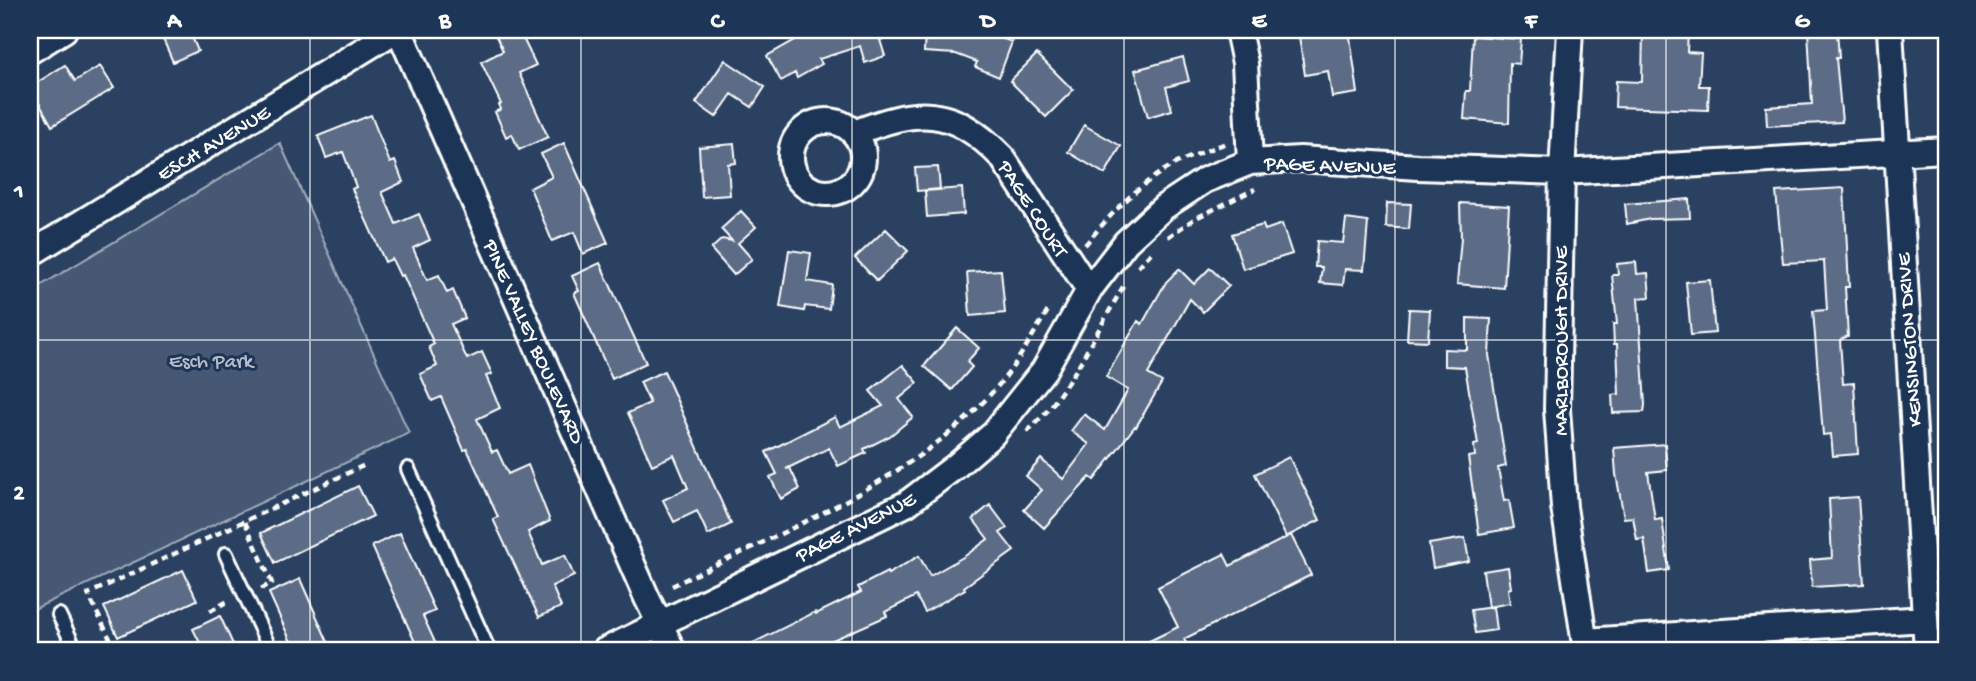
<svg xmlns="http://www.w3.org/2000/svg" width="1976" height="681" viewBox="0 0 1976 681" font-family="'Gochi Hand',sans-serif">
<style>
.green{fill:#465975;stroke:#a2acba;stroke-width:2}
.building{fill:#5b6c86;stroke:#fff;stroke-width:2}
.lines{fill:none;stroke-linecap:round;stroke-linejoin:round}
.lane-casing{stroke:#fff;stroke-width:18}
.street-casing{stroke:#fff;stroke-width:30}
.path{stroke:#fff;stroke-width:4.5;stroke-dasharray:7 5;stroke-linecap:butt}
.lane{stroke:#1d3557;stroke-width:12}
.street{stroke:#1d3557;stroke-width:24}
.grid{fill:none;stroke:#fff;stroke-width:2;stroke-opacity:0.55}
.labels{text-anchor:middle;stroke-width:6;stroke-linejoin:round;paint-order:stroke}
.street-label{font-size:21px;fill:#fff;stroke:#1d3557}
.park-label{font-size:21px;fill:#b5bdc8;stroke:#1d3557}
.neatline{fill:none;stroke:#fff;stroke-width:2.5}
.grid-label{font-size:23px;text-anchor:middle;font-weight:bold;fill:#fff}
</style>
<rect width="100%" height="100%" fill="#2a4161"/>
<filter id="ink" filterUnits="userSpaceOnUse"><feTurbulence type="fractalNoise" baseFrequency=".0143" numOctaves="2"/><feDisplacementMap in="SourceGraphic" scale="14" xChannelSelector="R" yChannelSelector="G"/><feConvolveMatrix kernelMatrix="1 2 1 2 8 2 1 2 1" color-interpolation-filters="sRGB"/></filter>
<g filter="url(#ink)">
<path class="green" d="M280 143 409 433 30 611V292Z"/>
<path class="building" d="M159 30H189L198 51 173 62Z
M493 30H519L536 65 519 73 548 137 519 150 512 134 506 137 495 112 501 109 499 105 501 104 481 62 503 51Z
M813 30H899L900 34 880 40 885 56 865 63 860 46 819 59 822 64 797 78 795 73 781 81 767 56Z
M925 30H980L1012 42 999 77 975 67 977 62 956 54 924 52Z
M1298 30H1349L1358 93 1332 97 1328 71 1305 75Z
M1643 30H1688L1687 52 1701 53 1699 86H1709L1708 110 1615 107 1616 81 1642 82Z
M1808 30H1837L1839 58H1836L1842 122 1767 126 1766 107 1812 104Z
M1473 36 1521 39 1519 64 1510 63 1509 123 1464 119 1466 91H1470Z
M1037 54 1073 90 1046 117 1010 81Z
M1183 57 1189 81 1166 87 1172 110 1148 117 1135 70Z
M725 60 765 87 752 107 732 94 716 117 696 103Z
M65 65 75 81 100 66 114 88 52 126 30 87Z
M371 115 390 163 395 161 403 182 382 192 396 224 419 214 430 240 413 248 427 280 439 275 447 293 453 290 465 318 451 324 467 359 482 352 492 374 486 376 500 408 477 419 492 452 497 450 508 474 528 465 550 521 528 532 542 565 565 555 574 576 552 586 561 607 539 617 493 519 498 517 467 449 464 450 441 397 432 401 420 374 437 366 429 347 434 344 403 275 400 276 392 259 385 262 352 189 356 187 343 152 326 158 318 136Z
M1084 125 1121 146 1105 174 1068 152Z
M564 143 608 243 583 254 574 232 552 241 530 188 552 177 541 154Z
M734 144 736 163 728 164 730 195 702 197 699 147Z
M938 167 940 189 917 191 915 168Z
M962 188 964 214 927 217 925 191Z
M1844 188 1849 287H1845L1848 336 1840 340 1843 384 1854 383 1858 454 1833 456 1831 434 1823 435 1813 311 1827 310 1824 261 1783 263 1776 192Z
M1689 199 1690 218 1650 219 1627 224 1625 204Z
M1387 203 1411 204 1409 229 1386 227Z
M1460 203 1509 206 1504 288 1457 284 1461 238Z
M741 211 756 227 738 243 752 259 734 275 711 249 722 239 732 241 721 229Z
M1346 219 1368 222 1364 270 1345 269 1343 285 1320 283 1322 267H1315L1317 241 1343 243Z
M1282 224 1292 254 1243 269 1232 234 1263 225 1265 230Z
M886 229 908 251 877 281 855 258Z
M789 250 811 253 807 281 832 285 829 309 805 306 804 311 780 307Z
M1636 262 1637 274 1648 273 1650 297 1638 298 1645 405 1644 412 1613 413 1612 395 1619 394 1617 344H1614L1613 324H1617L1612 275H1618L1617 264Z
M600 263 646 363 612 379 574 293 579 291 572 276Z
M1210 268 1229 286 1203 312 1190 299 1148 374 1162 382 1136 427 1135 426 1094 480 1090 477 1044 528 1024 510 1042 490 1026 476 1041 459 1063 479 1089 444 1071 431 1084 414 1105 430 1128 390 1106 377 1138 321 1142 324 1166 282 1179 269 1194 284Z
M1001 270 1005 313 970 316 967 272Z
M1710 280 1715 333 1691 335 1686 282Z
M1409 309 1430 310 1428 341 1407 340Z
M1467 318 1491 319 1489 355 1506 466 1498 468 1504 501 1509 500 1514 528 1479 534 1468 457 1475 456 1474 445 1478 444 1465 367 1444 366V349L1467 350Z
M957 328 979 348 967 362 972 367 952 390 924 366Z
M903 365 918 383 899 399 913 417 890 436 864 449 866 453 838 466 829 448 786 469 790 468 800 489 781 499 770 477 777 474 766 452 835 417 840 427 883 406 870 391Z
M664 371 731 524 708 535 697 511 674 522 663 500 688 488 674 455 652 465 628 413 650 403 640 382Z
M1665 444 1667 470 1648 472 1655 520 1662 519 1669 570 1649 573 1644 539 1637 540 1633 517 1624 518 1616 474 1614 448Z
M1289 457 1320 520 1286 537 1255 474Z
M358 486 373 516 275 563 261 533Z
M1858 497 1864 584 1812 587 1810 560 1832 558 1829 499Z
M990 505 1007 528 1000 533 1014 551 964 587 965 589 925 612 916 596 885 612 887 616 808 651H737L815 612 816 614 861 592 858 587 887 572 888 574 919 556 930 576 965 556 988 539 973 519Z
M400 533 435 611 423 616 439 651H419L372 546Z
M1291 535 1311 575 1184 639 1190 651H1129L1178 627 1158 587 1224 554 1230 566Z
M1465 538 1469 561 1433 568 1429 544Z
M1508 567 1511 588 1508 589 1510 603 1488 607 1483 571Z
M183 570 197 600 118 637 104 607Z
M300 579 332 651H295L269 593Z
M1493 607 1496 630 1475 633 1471 610Z
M220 616 236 651H204L193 629Z"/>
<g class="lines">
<defs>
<path id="lane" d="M408 469 489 651
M226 554 271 651
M59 615 76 651"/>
<path id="street" d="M399 30 647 598 673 651
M1238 30 1245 63 1250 162
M1570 30 1562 172 1557 409 1564 507 1586 651
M1890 30 1927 651
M30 51 64 30
M791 157a36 36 0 1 1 72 0a36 36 0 1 1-72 0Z
M854 133C918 108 951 105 1002 157L1089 290
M30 254 396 30
M1585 641 1925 619
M604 651 906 504 956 466 992 435 1044 370 1089 290 1126 242 1164 207 1205 180 1250 162 1300 159 1418 167 1562 172 1946 150"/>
</defs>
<use href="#lane" class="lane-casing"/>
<use href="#street" class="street-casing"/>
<path class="path" d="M1168 237 1194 219 1255 189
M1085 245C1111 214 1138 184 1175 164 1191 156 1209 150 1226 143
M1138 267 1151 253
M1027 432 1050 408 1076 370 1124 285
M245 522 272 583 259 590
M672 586C782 531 929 475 1006 376 1022 355 1035 331 1049 309
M210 611 228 601 229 603
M116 651 88 594 365 465"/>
<use href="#lane" class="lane"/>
<use href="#street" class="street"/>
</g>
</g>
<path class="grid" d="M310 30V651M581 30V651M852 30V651M1124 30V651M1395 30V651M1666 30V651M30 340H1946"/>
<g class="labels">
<g class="street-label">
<text transform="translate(213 142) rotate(-31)" y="7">ESCH AVENUE</text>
<text transform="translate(1330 164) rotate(2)" y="7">PAGE AVENUE</text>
<text transform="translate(1034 208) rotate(57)" y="7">PAGE COURT</text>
<text transform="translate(1908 340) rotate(-94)" y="7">KENSINGTON DRIVE</text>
<text transform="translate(535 341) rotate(66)" y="7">PINE VALLEY BOULEVARD</text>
<text transform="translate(1560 341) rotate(-90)" y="7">MARLBOROUGH DRIVE</text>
<text transform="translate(855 526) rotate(-27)" y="7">PAGE AVENUE</text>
</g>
<g class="park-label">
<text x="211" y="367">Esch Park</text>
</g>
</g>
<rect width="1976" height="681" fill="none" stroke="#1d3557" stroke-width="77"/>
<rect x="38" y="38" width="1900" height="604" class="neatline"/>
<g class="grid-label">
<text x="174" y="27">A</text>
<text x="445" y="27">B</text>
<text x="717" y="27">C</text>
<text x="988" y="27">D</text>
<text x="1259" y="27">E</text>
<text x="1531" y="27">F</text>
<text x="1802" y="27">G</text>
<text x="19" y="197">1</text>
<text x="19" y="499">2</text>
</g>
</svg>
